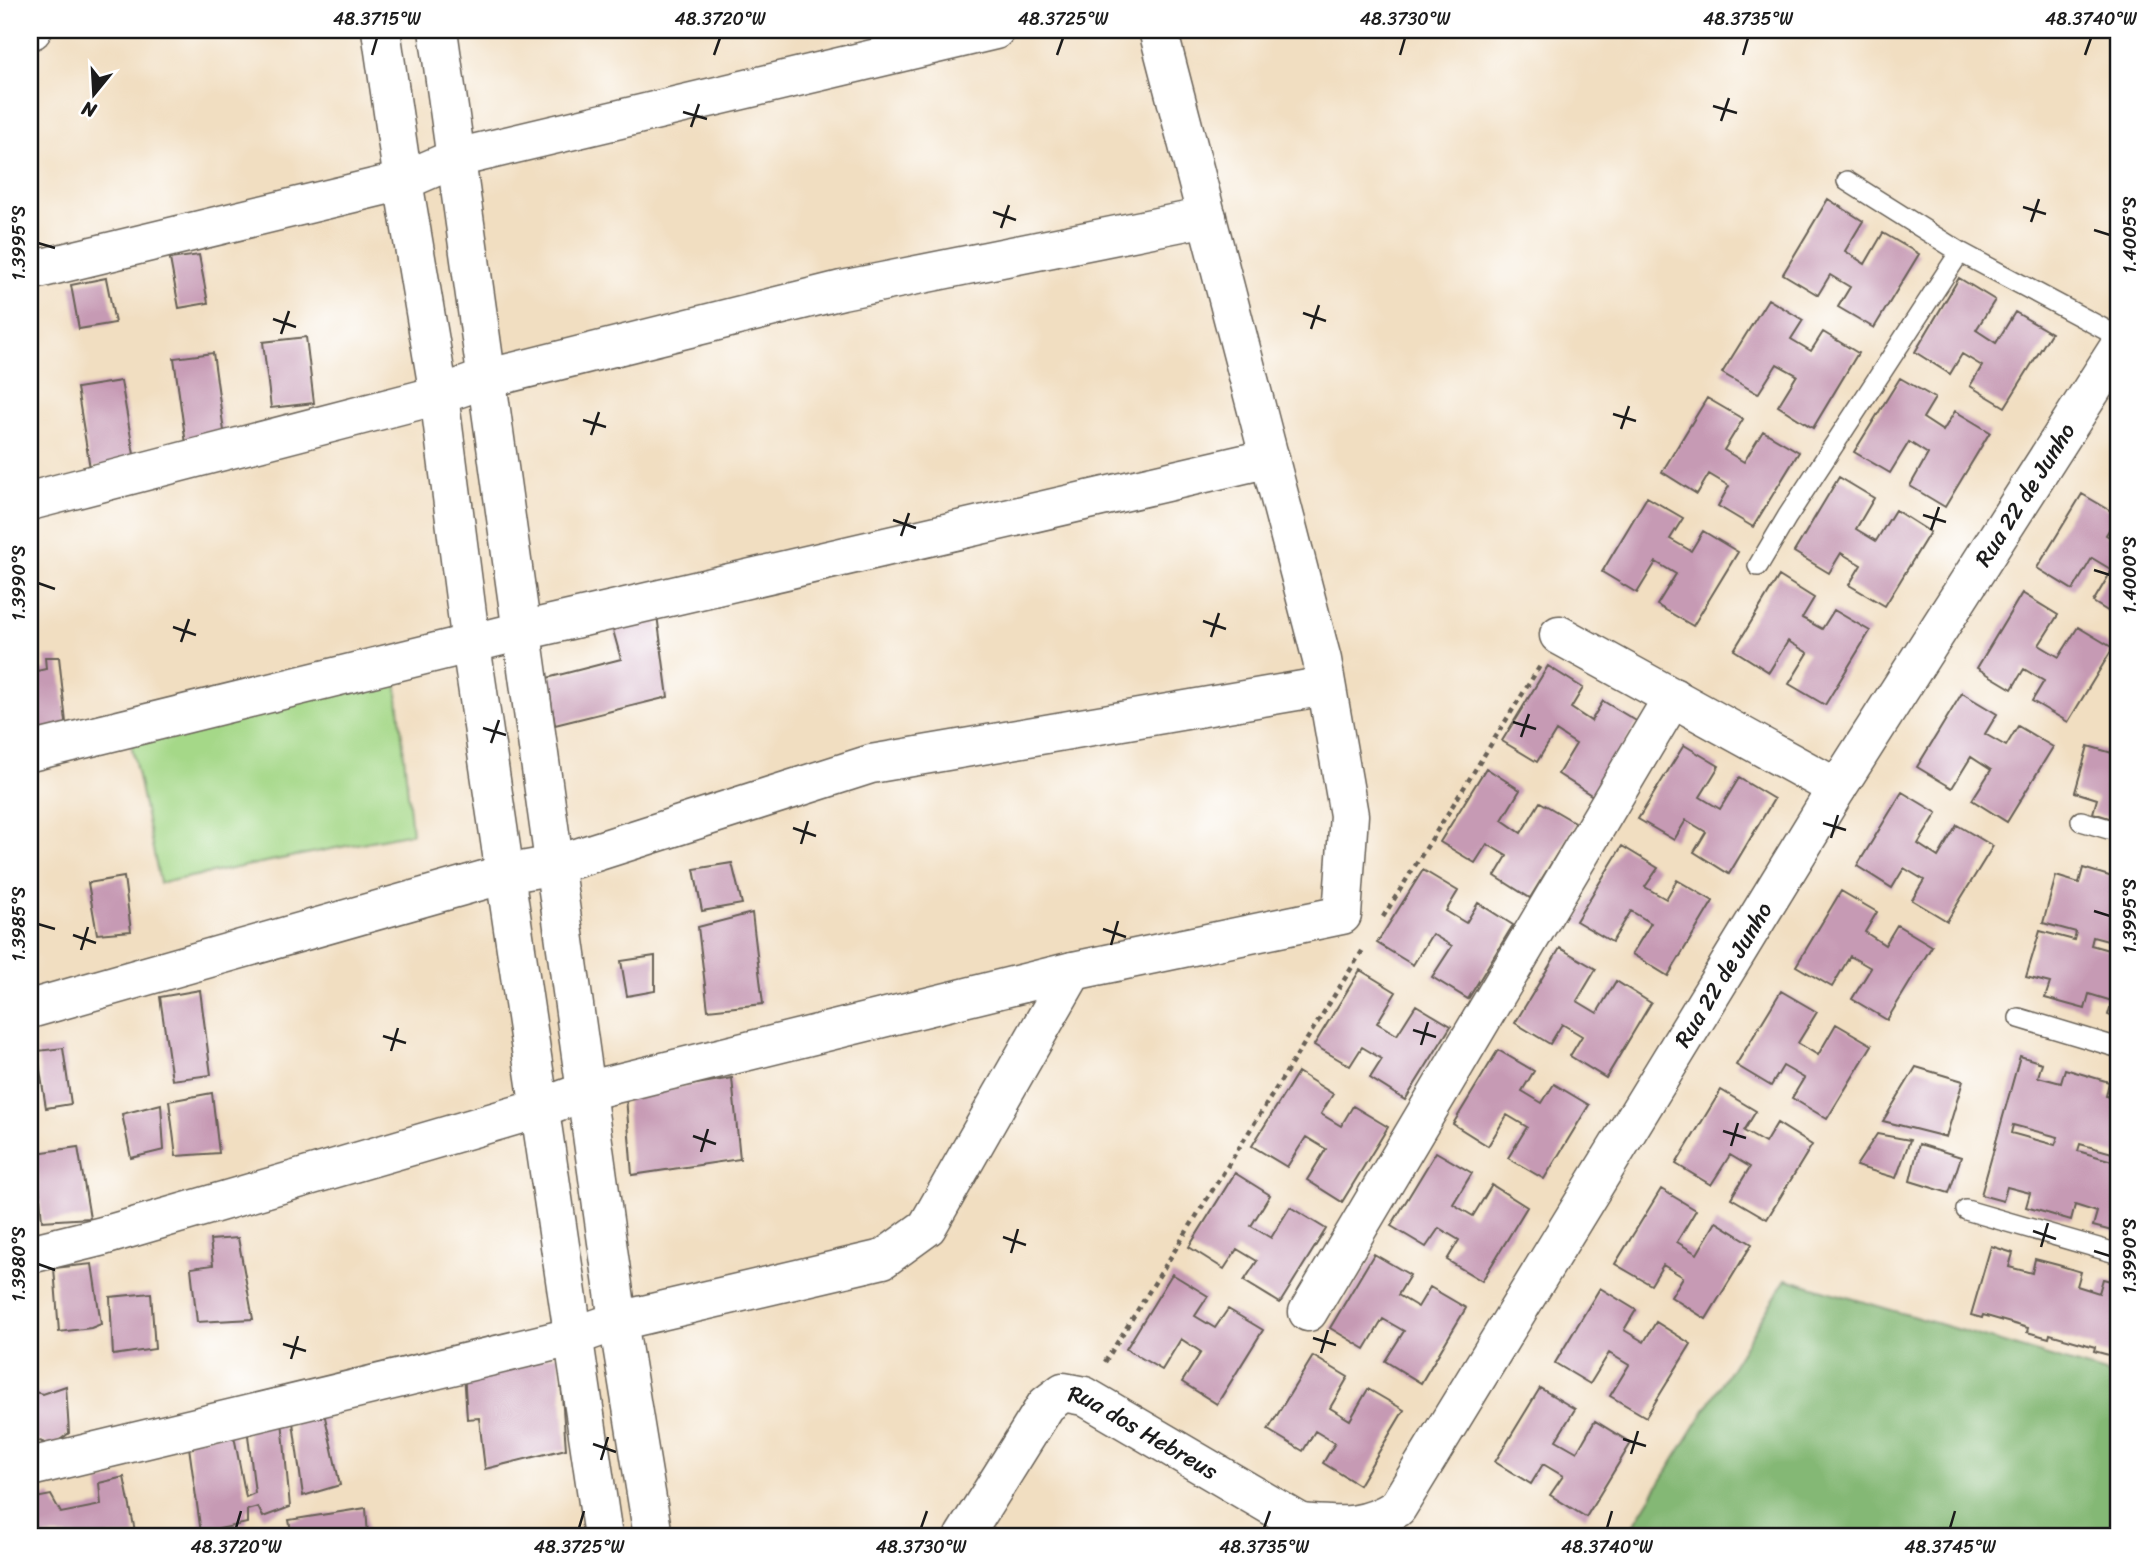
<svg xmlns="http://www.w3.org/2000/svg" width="2149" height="1566" viewBox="0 0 2149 1566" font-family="Sriracha,sans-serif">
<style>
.green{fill:#a5d888;stroke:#607a52;stroke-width:2}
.forest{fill:#84b874;stroke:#506a48;stroke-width:2}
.building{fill:#c69ab4;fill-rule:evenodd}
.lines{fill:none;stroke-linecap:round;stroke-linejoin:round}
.service-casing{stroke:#676056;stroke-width:22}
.minor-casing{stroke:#676056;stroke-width:41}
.path{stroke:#676056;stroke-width:4.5;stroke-dasharray:5 5;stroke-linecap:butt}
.service{stroke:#fff;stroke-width:19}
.minor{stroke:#fff;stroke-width:38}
.ticks{fill:none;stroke:#1c1c1c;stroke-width:2.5}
.labels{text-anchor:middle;stroke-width:7;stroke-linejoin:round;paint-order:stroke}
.street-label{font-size:23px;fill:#1c1c1c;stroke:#fff}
.neatline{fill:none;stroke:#1c1c1c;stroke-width:2.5}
.ticks-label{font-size:18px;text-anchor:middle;fill:#1c1c1c}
</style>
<rect width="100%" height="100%" fill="#fff"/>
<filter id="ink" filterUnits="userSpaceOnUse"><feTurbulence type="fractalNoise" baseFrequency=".0143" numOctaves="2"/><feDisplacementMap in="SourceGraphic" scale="14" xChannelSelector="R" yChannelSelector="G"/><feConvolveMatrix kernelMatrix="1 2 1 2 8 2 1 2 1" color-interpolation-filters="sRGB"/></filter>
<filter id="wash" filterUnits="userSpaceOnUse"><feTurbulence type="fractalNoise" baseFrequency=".00686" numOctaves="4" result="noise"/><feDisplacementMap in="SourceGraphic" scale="28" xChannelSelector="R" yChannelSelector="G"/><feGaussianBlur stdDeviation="1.57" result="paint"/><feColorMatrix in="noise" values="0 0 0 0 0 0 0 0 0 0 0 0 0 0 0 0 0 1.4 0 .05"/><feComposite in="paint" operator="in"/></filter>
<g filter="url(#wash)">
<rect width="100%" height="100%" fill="#f1dec1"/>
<path class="green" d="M396 678 412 833 160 883 130 738Z"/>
<path class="forest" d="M1786 1279 2119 1377V1536H1627Z"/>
<g id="blocks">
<path class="building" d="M1828 199 1863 221 1845 251 1865 264 1883 233 1919 254 1874 328 1838 307 1850 287 1830 275 1818 295 1783 274Z
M199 255 208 303 179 308 170 259Z
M106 278 115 323 79 329 71 285Z
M1959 278 1995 300 1976 330 1996 343 2015 312 2051 333 2005 407 1970 386 1982 366 1962 354 1950 374 1915 352Z
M1768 299 1803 320 1791 339 1811 351 1823 332 1858 353 1813 428 1778 406 1797 375 1777 364 1758 394 1722 373Z
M306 337 314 403 271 408 263 342Z
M213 353 225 438 186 444 174 358Z
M1900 378 1935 398 1923 418 1943 431 1955 411 1990 432 1945 507 1910 486 1928 454 1909 442 1890 473 1854 452Z
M121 381 135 460 90 468 77 388Z
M1707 398 1743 419 1724 450 1744 462 1763 431 1799 452 1753 527 1718 506 1729 486 1709 474 1697 494 1662 472Z
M1839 477 1874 498 1856 529 1876 541 1895 510 1930 532 1885 606 1849 585 1861 565 1841 553 1829 573 1794 552Z
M2082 494 2118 515 2106 535 2119 543V618L2093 602 2112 570 2092 558 2073 590 2037 568Z
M1647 497 1683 518 1670 539 1691 551 1703 531 1738 552 1693 626 1657 605 1676 574 1656 562 1637 593 1602 572Z
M1779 576 1814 598 1802 618 1822 629 1834 610 1870 631 1825 705 1789 684 1808 653 1788 641 1769 672 1734 650Z
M2022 593 2058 615 2039 645 2059 657 2078 627 2113 648 2068 722 2032 701 2044 681 2024 669 2012 689 1977 668Z
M657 615 668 697 555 725 547 678 621 659 611 623Z
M45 657H59L67 732 41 739 32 672 46 669Z
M1548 666 1583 688 1571 708 1591 721 1603 701 1638 722 1593 796 1558 774 1576 744 1556 731 1537 762 1502 741Z
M1962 693 1997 714 1985 734 2006 746 2018 726 2053 747 2007 822 1972 800 1991 770 1971 757 1952 788 1917 767Z
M1684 745 1719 766 1700 797 1720 809 1739 778 1774 799 1729 874 1694 852 1706 832 1686 820 1674 840 1638 819Z
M2088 746 2119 755V821L2093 813 2097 799 2075 792Z
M1486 768 1520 790 1502 820 1521 833 1540 802 1576 823 1530 898 1495 876 1507 856 1487 844 1475 863 1440 842Z
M1902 792 1937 813 1918 844 1938 857 1957 825 1993 846 1947 921 1912 900 1924 880 1904 868 1892 888 1857 866Z
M1622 846 1658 868 1645 887 1666 899 1677 880 1713 901 1668 976 1632 954 1651 923 1631 911 1612 942 1576 921Z
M732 863 742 904 702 911 694 869Z
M2083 868 2119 879V944L2093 937 2091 945 2119 953V1019L2108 1015 2112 1001 2089 994 2085 1009 2045 998 2050 983 2026 977 2040 931 2074 940 2076 932 2043 923 2056 876 2079 883Z
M1423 870 1458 891 1446 911 1466 923 1478 903 1513 925 1468 999 1432 977 1452 946 1432 934 1413 965 1377 943Z
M124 877 131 931 97 934 88 883Z
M1841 891 1877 912 1865 932 1885 945 1897 925 1932 946 1887 1020 1852 999 1871 968 1850 956 1832 987 1796 966Z
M752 913 763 1004 708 1010 698 927Z
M1560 948 1596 969 1577 1001 1597 1013 1616 981 1651 1003 1606 1078 1570 1056 1582 1036 1562 1024 1550 1044 1515 1023Z
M655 956V991L627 996 621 961Z
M1360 970 1396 992 1377 1023 1397 1035 1416 1005 1451 1026 1405 1100 1370 1078 1382 1059 1362 1047 1350 1066 1314 1045Z
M200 990 211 1075 172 1080 160 997Z
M1781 991 1817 1012 1798 1043 1818 1055 1836 1024 1872 1045 1827 1119 1792 1098 1804 1078 1783 1066 1771 1086 1736 1065Z
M63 1048 71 1104 46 1108 37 1051Z
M1498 1050 1534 1071 1522 1091 1542 1103 1554 1084 1589 1105 1544 1179 1508 1158 1527 1127 1507 1115 1488 1146 1453 1124Z
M2020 1056 2042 1063 2038 1077 2061 1083 2065 1069 2109 1082 2106 1096 2119 1100V1155L2080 1144 2078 1151 2119 1163V1233L2093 1226 2097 1212 2075 1205 2071 1220 2026 1207 2030 1193 2007 1187 2003 1201 1981 1195ZM2013 1125 2058 1137 2055 1145 2011 1133Z
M1916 1067 1963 1081 1946 1137 1883 1121Z
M1298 1072 1333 1094 1321 1114 1341 1126 1353 1106 1388 1127 1342 1202 1307 1180 1326 1149 1306 1137 1287 1167 1252 1146Z
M732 1078 740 1159 632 1175 626 1096Z
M1721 1090 1756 1111 1744 1131 1765 1143 1777 1123 1812 1145 1767 1219 1731 1198 1750 1167 1730 1155 1711 1185 1676 1164Z
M212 1093 219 1153 176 1156 169 1101Z
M161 1104 164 1150 131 1158 122 1114Z
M1877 1134 1910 1140 1896 1178 1856 1166Z
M1919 1144 1961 1157 1949 1193 1910 1181Z
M78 1147 90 1218 42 1221 36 1153Z
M1436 1152 1472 1173 1453 1204 1473 1216 1492 1185 1527 1207 1482 1281 1447 1260 1459 1240 1439 1228 1426 1247 1391 1226Z
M1235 1173 1270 1195 1251 1226 1271 1238 1290 1207 1326 1229 1280 1303 1244 1281 1257 1261 1237 1249 1224 1269 1189 1247Z
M1661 1189 1696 1210 1677 1242 1697 1254 1716 1222 1752 1244 1706 1319 1671 1297 1683 1277 1663 1265 1651 1285 1615 1264Z
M238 1238 253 1319 197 1322 191 1268 213 1265 210 1240Z
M1991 1246 2013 1253 2009 1267 2032 1273 2035 1259 2058 1265 2081 1272 2077 1286 2099 1293 2103 1279 2119 1283V1354L2117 1353 2116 1357 2094 1351 2095 1347 2050 1334 2049 1338 2027 1332 2028 1328 1983 1315 1982 1318 1971 1315Z
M1374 1254 1410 1275 1398 1295 1418 1307 1430 1287 1466 1308 1421 1383 1385 1361 1404 1331 1383 1319 1365 1349 1330 1328Z
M92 1264 101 1324 91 1328 59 1332 54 1268Z
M1172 1274 1208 1296 1195 1316 1215 1328 1228 1309 1263 1330 1217 1404 1182 1382 1201 1352 1181 1339 1162 1370 1126 1349Z
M1600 1288 1636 1310 1624 1330 1644 1342 1656 1322 1691 1344 1646 1417 1610 1396 1629 1365 1609 1353 1590 1384 1555 1363Z
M151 1293 155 1349 113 1355 110 1297Z
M559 1355 566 1449 485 1469 479 1418 467 1419 464 1371Z
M1313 1356 1348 1377 1330 1408 1350 1420 1368 1389 1404 1410 1359 1485 1323 1463 1335 1443 1315 1431 1303 1451 1268 1430Z
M66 1386 69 1433 52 1446 30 1437V1391L43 1394Z
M1540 1388 1575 1409 1556 1440 1577 1452 1595 1421 1631 1443 1586 1517 1550 1495 1563 1476 1543 1464 1531 1484 1495 1462Z
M323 1408 340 1485 303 1496 292 1415Z
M282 1420 290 1507 263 1517 258 1507 247 1510V1523L201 1533 188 1440 233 1431 246 1497 255 1493 247 1427Z
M124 1477 136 1536H30V1499L51 1495 61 1513 101 1505 99 1483Z
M366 1508 368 1536H292L289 1520Z"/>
</g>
</g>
<g filter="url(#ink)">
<use href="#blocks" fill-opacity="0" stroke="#676056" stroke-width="2"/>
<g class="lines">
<defs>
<path id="service" d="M1847 181 1960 252 2119 337
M1758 566 1787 517 1960 252
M2081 821 2119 832
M2019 1018 2119 1048
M1966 1210 2119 1254"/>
<g id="minor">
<path d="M30 30H32"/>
<path d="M381 30 403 181 439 395 471 645 603 1536"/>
<path d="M438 30 618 1321 653 1536"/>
<path d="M30 271 403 181 456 158 995 30"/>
<path d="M30 501 439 395 485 379 842 290 1207 217"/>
<path d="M1559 635 1837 788"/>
<path d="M30 752 522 631 1270 458"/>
<path d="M30 1009 505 874 555 865 871 764 1326 686"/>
<path d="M30 1254 103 1236 538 1109 586 1091 1073 971 1342 915 1349 815 1322 660 1158 30"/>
<path d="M1308 1312 1673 697"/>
<path d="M30 1467 572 1337 618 1321 883 1259 927 1227 1073 971"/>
<path id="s1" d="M964 1536 1046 1405 1063 1392 1084 1396 1301 1523"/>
<path id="s2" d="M1293 1536 1301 1523C1339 1526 1363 1530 1397 1508L1837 788 2119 347"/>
</g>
</defs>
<use href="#service" class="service-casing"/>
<use href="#minor" class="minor-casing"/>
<path class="path" d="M1383 917 1540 666
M1105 1362 1364 948"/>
<use href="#service" class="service"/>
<use href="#minor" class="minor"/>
</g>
</g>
<path class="ticks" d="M372 55 377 38M714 55 720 38M1057 55 1063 38M1400 55 1405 38M1743 55 1748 38M2085 55 2091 38M1713 106 1737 113M683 112 707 119M1721 121 1729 98M691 127 699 104M2023 207 2046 214M993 212 1016 220M2031 222 2039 199M1001 228 1009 205M2094 230 2110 235M38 243 55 248M1303 313 1326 321M273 319 296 327M1311 329 1319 305M281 334 289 311M1613 414 1636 421M583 420 606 427M1621 429 1629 406M591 435 599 412M1923 515 1946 522M893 520 916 528M1931 530 1939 507M901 536 909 513M2094 570 2110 575M38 583 55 589M1203 621 1226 629M173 627 196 635M1211 637 1219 613M181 642 189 619M1513 722 1536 729M483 728 506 735M1521 737 1529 714M491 743 499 720M1823 823 1846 830M793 828 816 836M1831 838 1838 815M801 844 808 821M2094 911 2110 916M38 924 55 929M1103 929 1126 937M73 935 96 943M1111 945 1118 921M81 950 88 927M1413 1030 1436 1037M383 1036 406 1043M1421 1045 1428 1022M391 1051 398 1028M1723 1131 1746 1138M693 1136 716 1144M1731 1146 1738 1123M701 1152 708 1129M2033 1231 2056 1239M1003 1237 1026 1245M2041 1247 2048 1223M2094 1251 2110 1256M1011 1253 1018 1229M38 1264 55 1270M1313 1338 1336 1345M283 1344 306 1351M1321 1353 1328 1330M291 1359 298 1336M1623 1439 1646 1446M593 1444 616 1452M1631 1454 1638 1431M601 1460 608 1437M236 1528 241 1511M579 1528 584 1511M921 1528 927 1511M1264 1528 1270 1511M1607 1528 1612 1511M1950 1528 1955 1511"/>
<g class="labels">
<g class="street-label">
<text dy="8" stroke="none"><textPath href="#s2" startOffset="1307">Rua 22 de Junho</textPath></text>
<text dy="8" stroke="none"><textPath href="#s2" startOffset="740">Rua 22 de Junho</textPath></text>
<text dy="8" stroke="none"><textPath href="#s1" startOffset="266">Rua dos Hebreus</textPath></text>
</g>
</g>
<rect width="2149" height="1566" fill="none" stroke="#fff" stroke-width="77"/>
<g transform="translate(94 94) rotate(198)" stroke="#ffffff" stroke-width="5" paint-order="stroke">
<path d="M0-5L12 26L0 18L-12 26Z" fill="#1c1c1c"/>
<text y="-10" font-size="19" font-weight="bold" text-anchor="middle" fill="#1c1c1c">N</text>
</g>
<rect x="38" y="38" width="2072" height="1490" class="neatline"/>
<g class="ticks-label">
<text x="377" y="25">48.3715°W</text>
<text x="720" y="25">48.3720°W</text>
<text x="1063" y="25">48.3725°W</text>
<text x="1405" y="25">48.3730°W</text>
<text x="1748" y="25">48.3735°W</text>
<text x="2091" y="25">48.3740°W</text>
<text transform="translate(2130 235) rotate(-90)" y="6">1.4005°S</text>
<text transform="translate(19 243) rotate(-90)" y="6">1.3995°S</text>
<text transform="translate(2130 575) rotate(-90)" y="6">1.4000°S</text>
<text transform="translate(19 583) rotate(-90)" y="6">1.3990°S</text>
<text transform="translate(2130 916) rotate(-90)" y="6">1.3995°S</text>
<text transform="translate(19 924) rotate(-90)" y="6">1.3985°S</text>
<text transform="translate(2130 1256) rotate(-90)" y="6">1.3990°S</text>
<text transform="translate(19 1264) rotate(-90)" y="6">1.3980°S</text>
<text x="236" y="1553">48.3720°W</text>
<text x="579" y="1553">48.3725°W</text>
<text x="921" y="1553">48.3730°W</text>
<text x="1264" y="1553">48.3735°W</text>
<text x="1607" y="1553">48.3740°W</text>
<text x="1950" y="1553">48.3745°W</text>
</g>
</svg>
